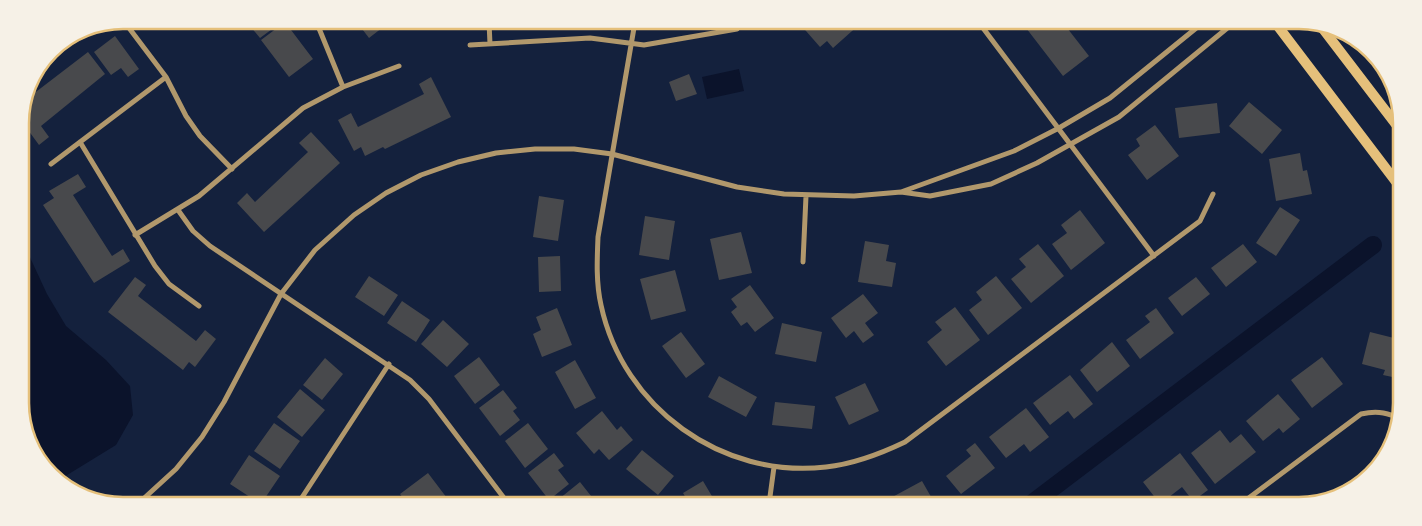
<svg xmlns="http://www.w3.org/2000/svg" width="1422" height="526" viewBox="0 0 1422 526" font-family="'Exo 2',sans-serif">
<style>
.water{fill:#0b132b}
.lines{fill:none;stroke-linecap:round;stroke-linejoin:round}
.canal{stroke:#0b132b;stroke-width:18}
.building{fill:#48494c}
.minor{stroke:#b1986c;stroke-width:5}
.secondary{stroke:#e5c07b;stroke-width:10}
.rim{fill:none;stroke:#e5c07b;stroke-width:2.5}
</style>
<rect width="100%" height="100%" fill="#14213d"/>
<path class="water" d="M739 69 744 91 707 99 702 77Z
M21 238 47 294 66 326 106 360 130 386 133 415 116 445 59 480 46 471 22 423Z"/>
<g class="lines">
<path class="canal" d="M1030 505 1373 245"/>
</g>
<path class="building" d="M246 21H283L260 38Z
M356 21H391L369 38Z
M285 22 313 59 289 77 261 40Z
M799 23H861L833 48 827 41 820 47Z
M1023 24H1064L1089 56 1063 76Z
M115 36 139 69 128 77 121 68 111 75 94 52Z
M88 52 105 74 41 126 49 137 39 145 20 119 24 101Z
M689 74 697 94 676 101 669 82Z
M431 77 451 117 385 149 383 147 365 156 361 147 354 151 338 120 351 113 358 127 424 94 419 84Z
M1249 102 1282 130 1262 154 1229 126Z
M1217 103 1220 133 1179 138 1175 108Z
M1155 125 1179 156 1147 180 1128 155 1140 146 1136 139Z
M311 132 340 163 264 232 237 203 247 193 255 202 308 152 299 143Z
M1300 153 1303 171 1307 170 1312 194 1276 201 1269 159Z
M78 174 86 187 73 195 112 256 123 249 130 261 94 283 43 205 54 198 49 191Z
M539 196 564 200 558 241 533 237Z
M1280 207 1300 220 1276 256 1256 243Z
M1080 210 1105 243 1071 270 1052 244 1067 233 1061 225Z
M645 216 675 221 669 260 639 255Z
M741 232 752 273 719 280 710 239Z
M865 241 889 245 886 261 896 263 892 287 858 282Z
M1038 244 1064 276 1031 303 1011 279 1026 267 1019 259Z
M1243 244 1257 262 1226 287 1211 268Z
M560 256 561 291 539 292 538 257Z
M675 270 686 311 651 320 640 279Z
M369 276 398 295 384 316 355 297Z
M996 276 1022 308 988 335 969 310 982 300 976 292Z
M135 277 146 285 138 296 196 341 205 330 216 339 195 367 189 362 183 370 108 312Z
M1196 277 1210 294 1182 316 1168 298Z
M750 285 774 318 755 332 747 322 741 326 731 312 737 307 731 299Z
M863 294 878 313 865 323 874 335 863 343 854 331 846 338 831 318Z
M402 301 430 320 416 342 387 323Z
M955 307 980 340 946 366 927 342 942 330 935 322Z
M557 308 572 345 542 357 533 334 541 330 536 317Z
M1156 308 1174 333 1140 359 1126 340 1150 322 1145 316Z
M443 320 469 344 447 367 421 344Z
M782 323 822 332 816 362 775 354Z
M681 332 705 364 686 378 662 346Z
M1370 332 1398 339 1397 378 1383 375 1385 370 1362 364Z
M1112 342 1130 366 1097 392 1080 370Z
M479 357 500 385 475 404 454 376Z
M1322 357 1343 384 1312 408 1291 380Z
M325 358 343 374 322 400 303 385Z
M575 360 596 398 575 409 555 372Z
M1070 375 1093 404 1074 419 1068 411 1050 425 1033 403Z
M719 376 757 397 746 417 708 397Z
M865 383 879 411 849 425 835 397Z
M300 389 325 410 302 437 277 417Z
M503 390 517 408 513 411 520 420 500 436 479 408Z
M1278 394 1300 419 1283 433 1279 428 1263 441 1246 421Z
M775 402 815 406 812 429 772 425Z
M1026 408 1049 437 1030 452 1024 444 1006 458 989 437Z
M602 411 617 430 621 426 633 440 609 460 599 449 594 454 576 433Z
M274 423 300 441 280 469 254 451Z
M528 423 548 449 525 468 505 441Z
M1220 430 1230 443 1241 434 1256 452 1215 484 1191 453Z
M975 443 995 468 961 494 946 476 971 456 966 450Z
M642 450 674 476 658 495 626 469Z
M554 453 564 466 558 470 569 484 549 500 528 473Z
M1180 453 1208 490 1193 501 1182 487 1160 504 1143 482Z
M249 455 280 476 263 501H256L230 484Z
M1373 468 1362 485 1355 487 1353 484Z
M428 473 450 502H406L400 494Z
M703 481 716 503H689L683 493Z
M922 481 934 502 929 504H886L885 501Z
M580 482 595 501 593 503H554Z
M1344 487 1346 491 1333 496V495Z
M1140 497 1146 505H1130Z"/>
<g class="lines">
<path class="minor" d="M123 20 166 77 186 116 200 136 232 169
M316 21 343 87
M489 22 490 44
M635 22 598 237C597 260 596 283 601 305 623 408 722 479 826 467 854 464 880 454 905 442L1200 221 1213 194
M980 24 1154 256
M1102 24 1104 27
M470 45 590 38 644 45 737 29
M80 142 155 266 169 284 199 306
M51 164 166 77
M901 192 1014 151 1059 128 1110 98 1200 25
M178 210 193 231 210 246 410 380 429 399 507 502
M135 235 199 196 303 108 343 87 399 66
M803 262 806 196
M141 501 176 469 202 437 224 402 281 294 315 250 354 215 386 193 421 175 458 162 496 153 535 149H574L612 154 737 187 784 194 854 196 901 192 930 196 991 184 1037 163 1119 117 1231 25
M299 502 389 364
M769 504 774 467
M1238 506 1361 414C1375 411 1384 412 1397 417"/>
<path class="secondary" d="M1277 25 1400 187
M1320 25 1401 131"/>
</g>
<path d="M0 0H1422V526H0ZM123 29H1299A94 94 0 0 1 1393 123V403A94 94 0 0 1 1299 497H123A94 94 0 0 1 29 403V123A94 94 0 0 1 123 29Z" fill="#f6f1e7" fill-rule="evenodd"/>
<path class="rim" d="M123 29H1299A94 94 0 0 1 1393 123V403A94 94 0 0 1 1299 497H123A94 94 0 0 1 29 403V123A94 94 0 0 1 123 29Z"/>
</svg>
